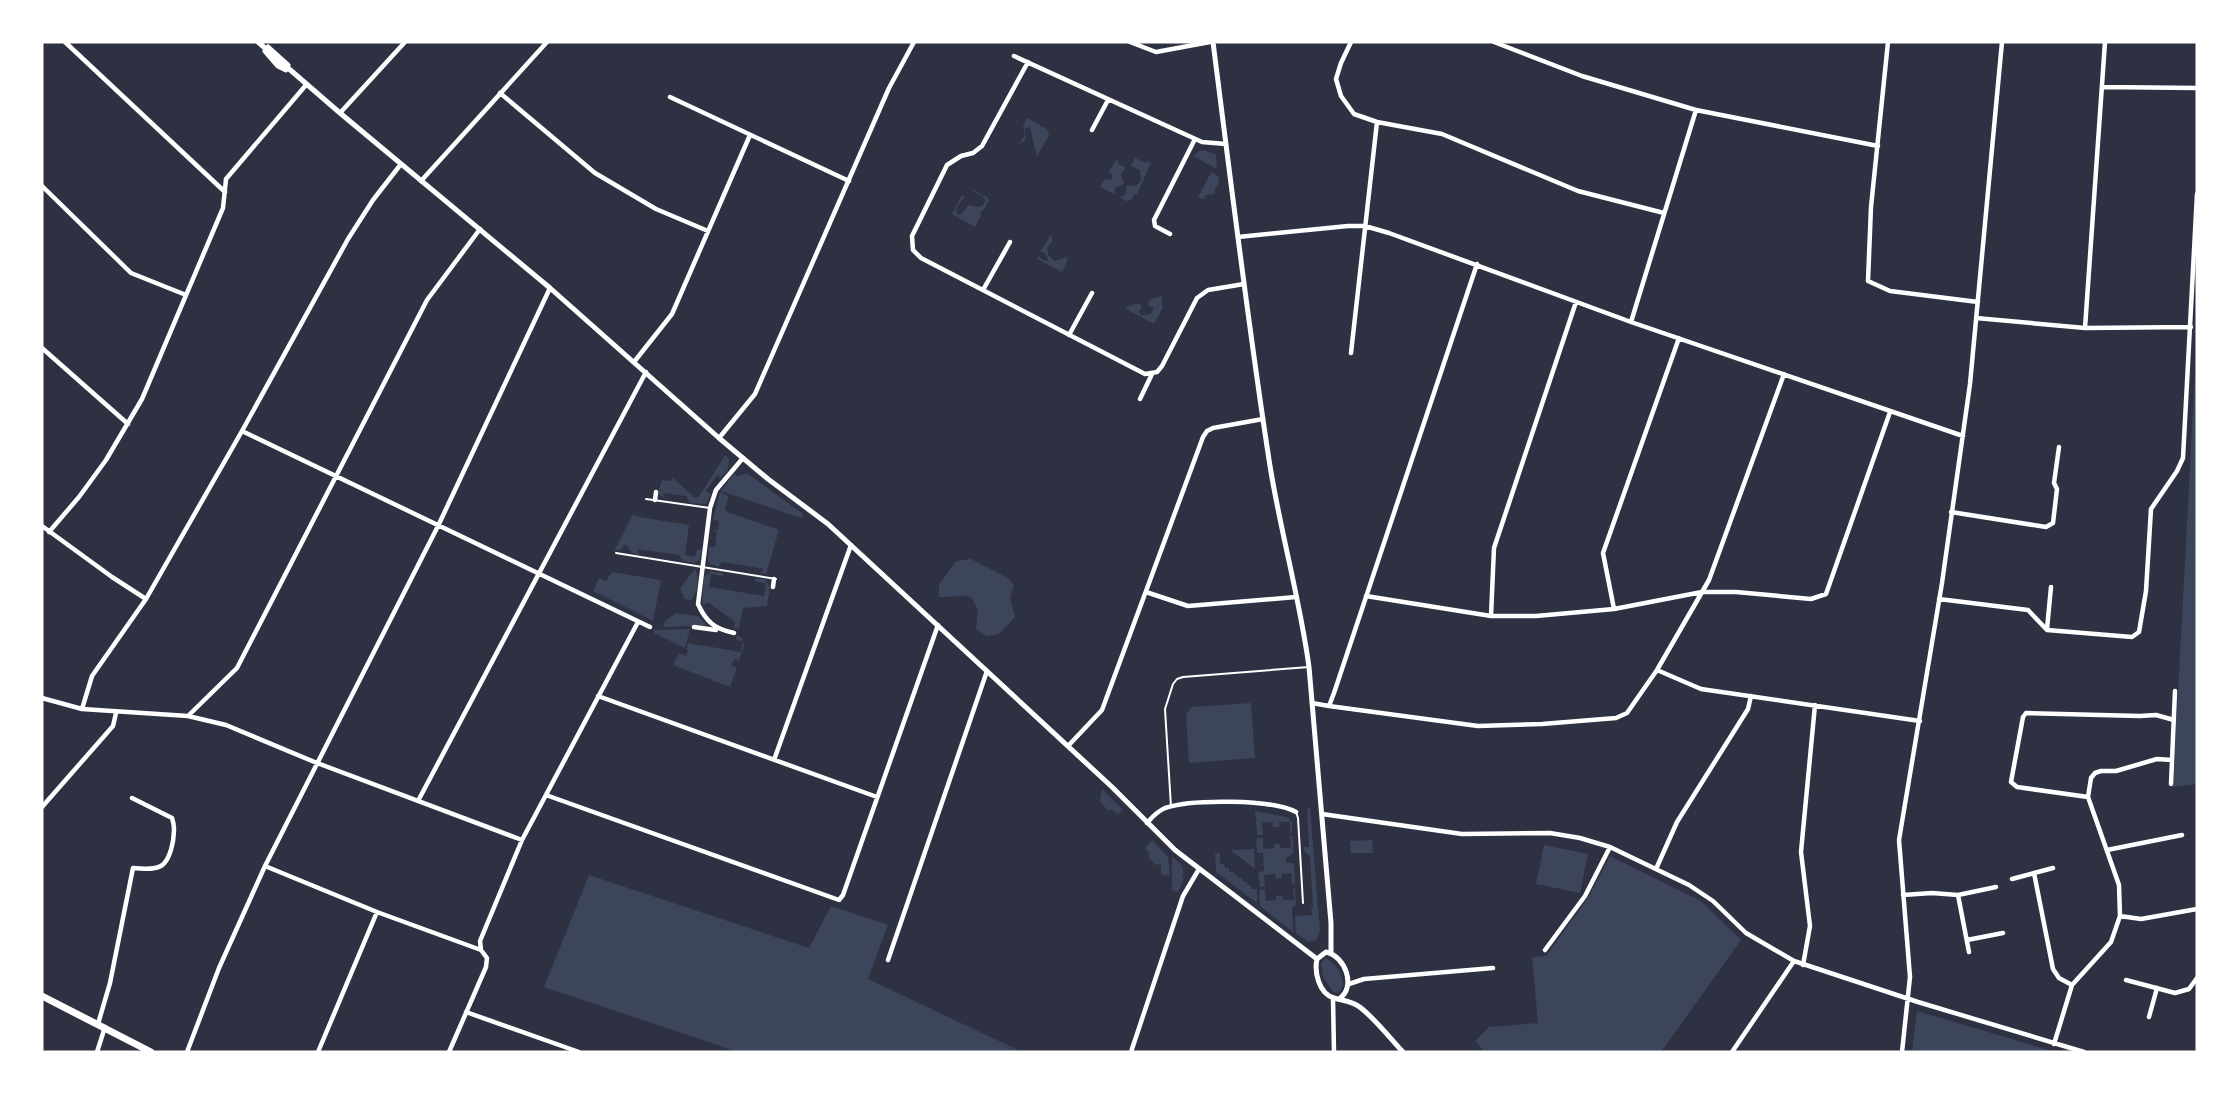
<svg xmlns="http://www.w3.org/2000/svg" width="2239" height="1094" viewBox="0 0 2239 1094" font-family="'Source Sans 3',sans-serif">
<style>
.green{fill:#3c4559}
.lines{fill:none;stroke-linecap:round;stroke-linejoin:round}
.service{stroke:#fff;stroke-width:2}
.minor{stroke:#fff;stroke-width:4.5}
.tertiary{stroke:#fff;stroke-width:5}
.primary{stroke:#fff;stroke-width:7}
</style>
<rect width="100%" height="100%" fill="#2d3142"/>
<path class="green" d="M1027 118 1047 129 1049 135 1037 157 1030 127 1025 128 1026 138 1023 142 1015 144 1021 141 1025 135 1023 127Z
M1204 150 1216 155 1217 169 1193 156 1199 151Z
M1135 158 1146 163 1147 161 1151 163 1137 194H1134L1131 200 1126 201 1120 198 1126 194V186H1136L1141 181 1140 170 1131 166Z
M1117 159 1120 165 1126 167 1121 175 1124 184 1115 188V195L1100 187 1105 179 1109 180 1112 178V174L1108 172Z
M1211 172 1218 176 1219 183 1215 188V194L1206 195 1204 199 1198 198Z
M971 189 987 197 989 201 984 210 981 211V215L975 227 952 214 962 195 965 196 956 209 957 215 961 214 969 205 978 207 983 205 985 200 983 196 975 193Z
M1051 234 1053 241C1045 247 1046 257 1056 261L1066 257 1068 259 1062 272 1037 259 1039 256 1041 259 1047 261 1048 259 1045 253 1040 252Z
M1161 296 1163 298 1161 302 1163 307 1154 324 1126 309 1127 307 1138 303 1142 306 1139 312 1141 315 1151 314 1154 308 1148 305 1149 300Z
M2197 334V784L2173 787Z
M725 455 729 459 728 470 721 478 717 475 706 491 711 494 706 504 690 503 686 496 663 493 665 499 658 493 662 480 670 481 673 478 692 495V497L698 498Z
M747 473 803 514 801 518 721 491 734 474 738 476Z
M720 492 729 496 725 508 727 512 779 530 766 574 760 573 764 569 722 562 718 567 708 563 709 547H715L717 532 711 531 718 530 719 521 713 520Z
M633 514 639 517 689 525 685 555 695 557 697 549 702 550 699 560 694 563 683 561 679 555 637 549 640 555 634 554 629 549 628 546 624 545 622 549 614 551Z
M971 559 1008 578 1014 586 1010 597 1015 617 999 634 987 636 976 629 978 610 971 597C959 594 950 598 939 597V585L956 561Z
M695 569C700 576 698 593 691 600L685 599 680 588Z
M711 571 723 573V576L711 574 709 587 764 596 766 583 754 581 756 578 765 579 770 587 767 606 743 608 739 629 734 628 735 622 709 603 702 604 704 577Z
M612 572 661 580 653 621 593 591 599 578 606 581Z
M676 613 698 616 706 624 705 626 694 624 691 626 663 627 665 621Z
M654 629 658 630 690 629 685 648 654 633Z
M737 635 742 638 744 645 739 660 734 659 731 665 737 668 730 687 673 665 679 653 686 656 688 650 686 649 688 643 741 652 743 641 736 640Z
M1251 703 1255 758 1189 763 1186 714 1192 707Z
M1102 789 1123 810 1118 814 1111 809 1108 811 1100 801Z
M1307 807 1310 809 1320 931 1316 940 1309 942 1296 934 1295 916 1312 915 1311 908H1313L1310 856 1305 852 1303 847H1309Z
M1255 811 1287 817 1292 822V832L1290 833V822H1279V827H1273L1272 822 1262 823 1263 835H1257Z
M1290 836 1293 837V853L1286 858V863H1294L1295 884 1292 885V873L1282 874V878L1276 879 1275 874 1264 875 1265 887H1260L1258 872 1264 871 1263 853H1257L1256 839 1263 837V849L1274 848V844H1280V848H1291Z
M1152 840 1168 857 1170 876 1161 874V865L1154 864 1148 856 1150 854 1145 848Z
M1372 840 1373 853H1351L1350 841Z
M1544 845 1588 854 1580 893 1536 884Z
M1254 849 1255 869 1230 850Z
M1220 852V864H1224L1225 868H1229V872L1233 871 1234 875H1237L1238 878H1242L1243 882H1247V885H1251V889H1257V903L1216 872 1215 854Z
M1610 856 1701 901 1741 940 1661 1052H1485L1475 1041 1489 1027 1538 1023 1532 957 1546 956 1588 898Z
M1172 857C1178 862 1187 867 1182 878L1184 879 1178 892 1172 891Z
M589 875 809 948 831 906 888 925 868 979 1022 1052H738L544 987Z
M1293 888 1295 889 1296 905 1292 907 1293 932 1260 906 1259 890 1265 889 1266 901 1276 900V896L1282 895 1283 900H1294Z
M1325 958C1337 963 1342 973 1343 985L1339 993 1333 992 1323 977 1321 964Z
M1917 1011 2056 1052H1912Z"/>
<g class="lines">
<path class="service" d="M646 499 710 508
M616 553 776 579
M1171 807 1165 709 1173 684 1177 679 1183 677 1309 667
M1296 812 1298 818 1303 903"/>
<path class="minor" d="M65 42 225 192
M1130 42 1156 52 1210 42
M1351 42 1341 63 1336 79 1341 96 1354 114 1377 122 1442 134 1578 191 1664 213
M1494 42 1582 76 1696 110 1878 146
M1888 42 1871 207 1868 281 1890 291 1978 302
M1014 56 1202 142 1226 144
M1028 62 982 146 973 153 961 156 947 165 912 236 913 250 921 258 1145 374 1157 372 1162 366 1197 298 1208 290 1244 284
M2102 87 2197 88
M500 93 595 173 656 209 708 231
M670 97 849 181
M340 113 405 42
M1092 130 1108 100
M421 181 547 42
M42 186 131 273 186 295
M1170 234 1155 226 1154 220 1195 139
M1238 237 1348 226H1365L1389 233 1631 322 1963 436
M983 290 1010 242
M1976 318 2085 328 2191 327
M1631 322 1696 110
M2085 328 2105 42
M1069 335 1092 293
M42 348 128 424
M1351 353 1377 122
M634 362 672 314 750 135
M1140 399 1152 374
M242 431 650 627
M719 438 755 394 889 88 914 42
M655 500 656 492
M1951 512 2046 527 2053 523 2057 489 2054 483 2059 447
M42 526 112 577 146 599
M49 532 79 497 106 460 142 399 223 208 226 179 306 85
M773 587 774 579
M1146 592 1188 606 1296 597
M1366 596 1491 616H1536L1614 609 1702 592H1736L1811 599 1826 594 1890 412
M1939 599 2028 610 2047 630 2132 637 2139 632 2146 591 2151 509 2177 471 2183 458 2197 194
M1614 609 1603 553 1679 338
M1491 616 1494 548 1576 302
M694 627 716 630
M2047 629 2051 587
M734 633C715 629 706 622 698 604L710 508 716 490 743 458
M1657 670 1701 689 1920 721
M598 696 877 797
M42 698 82 709 188 716 226 725 317 763 522 840
M1312 703 1329 706 1334 693 1477 264
M1329 706 1478 726 1542 724 1616 718 1627 713 1657 670 1709 580 1784 374
M82 709 92 676 146 599 242 431 348 239 373 200 401 164
M188 716 237 668 427 300 480 229
M1068 746 1102 710 1203 437 1207 431 1213 428 1263 419
M774 760 851 545
M2171 784 2175 691
M546 795 839 900 843 895 938 625
M2088 797 2017 787 2011 782 2023 717 2026 713 2140 716 2156 715 2174 720
M418 801 646 372
M42 807 113 726 116 713
M1322 814 1462 834 1550 833 1580 838 1610 847 1689 885 1713 901 1746 933 1794 961 1918 1002 2084 1052
M1147 823C1152 817 1158 811 1165 808 1191 799 1272 799 1296 812
M2107 850 2182 835
M265 866 377 912 481 950
M1656 869 1677 822 1748 709 1751 696
M2034 873 2053 969 2059 978 2072 985
M2012 879 2053 868
M1903 895 1932 893 1958 895 1996 887
M1958 895 1969 952
M2120 916 2141 919 2197 909
M1967 940 2003 933
M481 950 480 941 522 840 638 622
M1545 950 1585 896 1610 847
M888 960 987 671
M1803 965 1810 926 1801 852 1815 705
M2126 980 2175 993 2189 989 2197 978
M1349 984 1364 979 1493 968
M1333 998 1334 1052
M466 1012 579 1052
M2149 1017 2157 988
M98 1024 110 983 133 868C160 871 168 868 173 841 174 832 175 827 172 818L132 798
M2054 1044 2072 985 2111 942 2120 916 2119 885 2088 797 2091 778 2095 773 2101 771H2116L2157 759 2172 760
M97 1052 105 1027
M187 1052 219 968 265 866 438 526 550 288
M318 1052 377 912
M449 1052 486 967 487 958 481 950
M1131 1052 1183 896 1199 869
M1732 1052 1794 961
M1902 1052 1910 977 1899 840 1942 583 1970 384 2002 42"/>
<path class="tertiary" d="M258 42 340 113 550 288 719 438 768 479 828 524 1112 787 1175 850 1317 959
M1213 42C1231 183 1248 325 1270 466 1281 534 1300 600 1309 667L1331 923V953
M268 47 288 65
M265 51 278 66 286 70
M1339 999C1357 987 1345 956 1326 952L1317 959C1314 972 1319 994 1334 998 1344 1001 1353 1001 1361 1008 1376 1020 1389 1037 1403 1052"/>
<path class="primary" d="M42 996 151 1052"/>
</g>
<rect width="2239" height="1094" fill="none" stroke="#ffffff" stroke-width="87"/>
</svg>
